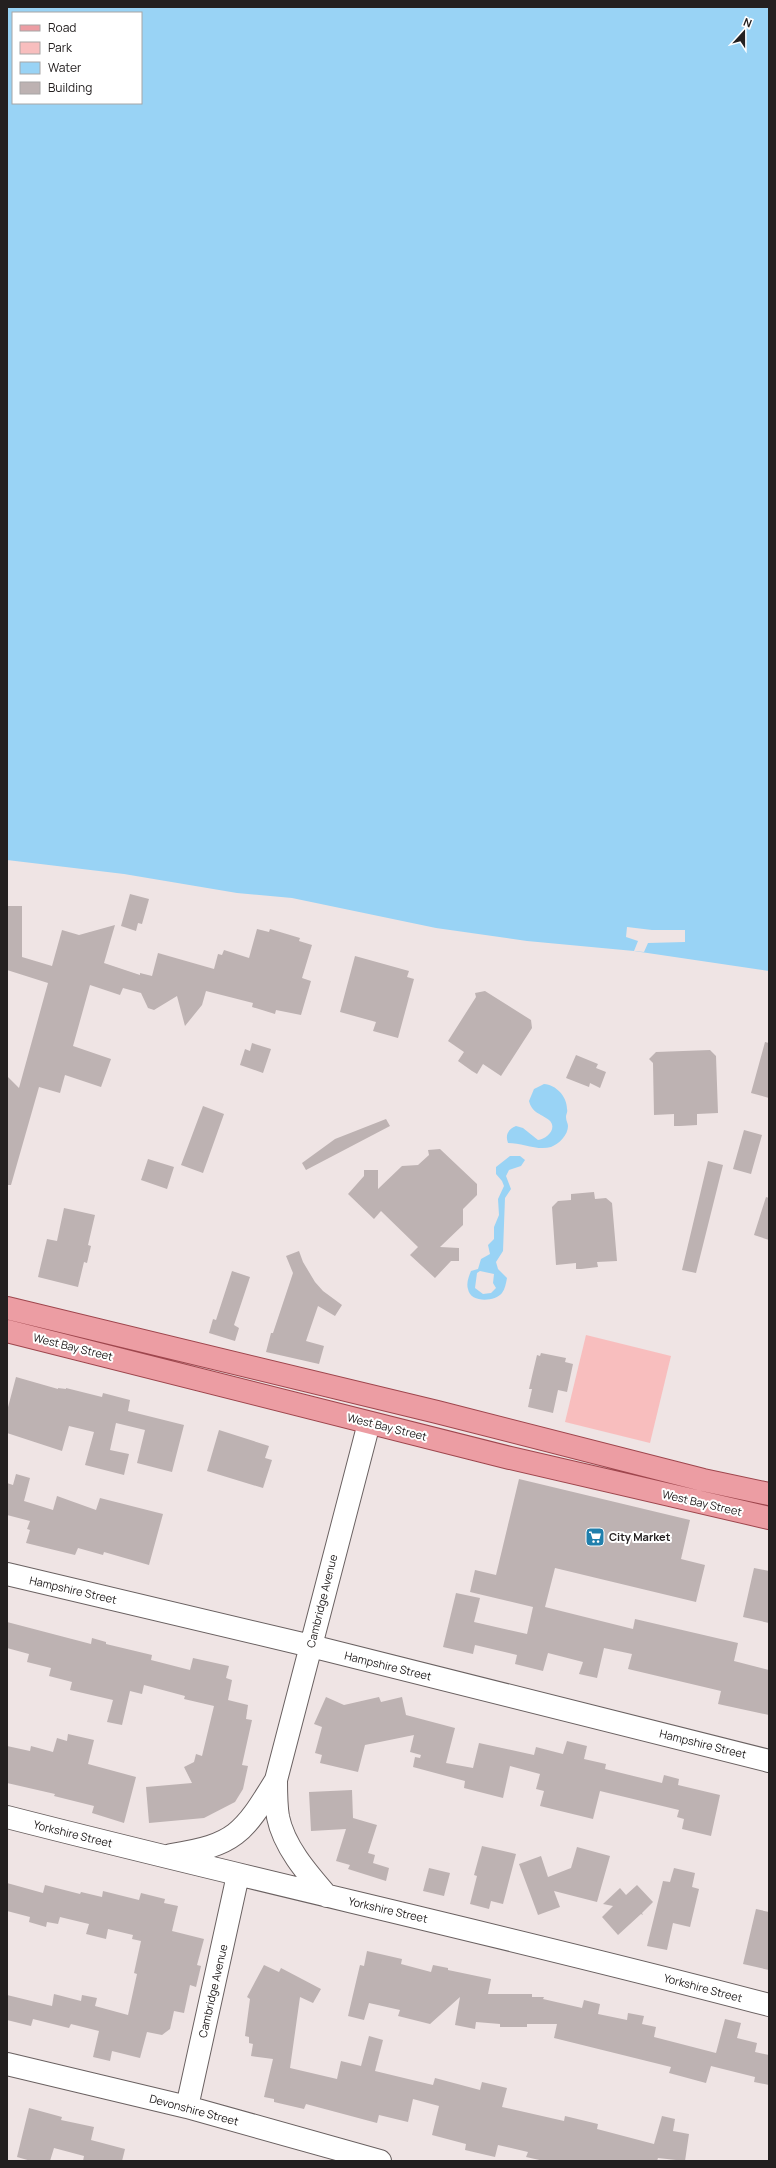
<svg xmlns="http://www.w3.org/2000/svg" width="776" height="2168" viewBox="0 0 776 2168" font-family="Manrope,sans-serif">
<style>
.green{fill:#f8bebe}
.water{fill:#99d3f5;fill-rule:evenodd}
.pier{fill:#efe4e4}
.building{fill:#bdb2b2}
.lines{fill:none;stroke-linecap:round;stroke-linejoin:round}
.minor-casing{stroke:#6a6161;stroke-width:24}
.major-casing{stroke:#9e464d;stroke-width:24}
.minor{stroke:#fff;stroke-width:22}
.major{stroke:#ec9da3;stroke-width:22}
.labels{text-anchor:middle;stroke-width:4;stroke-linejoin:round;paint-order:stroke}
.street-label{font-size:11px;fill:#242020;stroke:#fff}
.poi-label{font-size:11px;font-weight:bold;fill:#242020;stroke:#fff;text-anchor:start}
</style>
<rect width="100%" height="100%" fill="#efe4e4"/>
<path class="green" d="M586 1335 671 1356 650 1443 565 1422Z"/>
<path class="water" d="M7 7H769V971L634 951 527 941 436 928 292 898 237 893 124 874 7 860ZM13 13H141V103H13Z
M544 1084C556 1085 567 1096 567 1109 568 1112 566 1114 566 1117 566 1121 568 1123 568 1126 568 1135 559 1144 551 1147 538 1151 522 1143 508 1143 505 1135 508 1129 516 1126L523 1128 538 1140C547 1139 558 1128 549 1120 540 1113 532 1113 529 1101L534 1089Z
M510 1156H520L525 1160 521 1166 509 1170 506 1176 511 1189 505 1198 503 1251 496 1262 498 1269 507 1278C506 1283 505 1289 502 1293 495 1302 470 1303 468 1289 466 1283 469 1276 471 1271L478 1269 481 1259 490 1254 488 1245 494 1239V1227L499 1215 498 1199 504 1186 502 1181 496 1174V1167ZM480 1271 494 1274 493 1283 496 1288 491 1293 483 1294 475 1288 477 1273Z"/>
<path class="pier" d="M627 927 652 930H685V942L648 943 644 952 634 951 638 941 626 937Z"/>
<path class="building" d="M130 894 149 899 142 924 138 923 136 931 121 926Z
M7 906H22V957L52 966 62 930 79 935 115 925 104 963 140 975V973L152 976 158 953 214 969 218 954 222 955 224 950 249 958 257 929 269 932 270 929 300 938 299 941 312 945 302 978 311 981 301 1015 276 1010 275 1014 252 1007 253 1003 206 991 202 1005 185 1026 177 996 154 1010 148 1008 141 993 123 988 120 995 90 985 73 1046 111 1059 101 1087 65 1075 60 1093 39 1087 11 1185H7V1076L19 1088 48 983 7 970Z
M355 956 409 971 407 977 414 979 398 1038 373 1031 376 1022 340 1012Z
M485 991 531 1020 532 1028 501 1076 483 1064 477 1074 472 1071 458 1061 464 1052 448 1041 476 997 475 993Z
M765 1042 769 1043V1098L751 1093Z
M252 1043 271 1049 263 1073 240 1065 245 1049 250 1051Z
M710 1050 716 1056 718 1113 697 1114V1125L680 1126H674V1114L654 1115 653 1063 649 1059 656 1052Z
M576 1055 598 1064 596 1068 606 1072 600 1088 590 1083 589 1087 566 1078Z
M203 1106 224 1114 203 1173 181 1165Z
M386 1119 390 1126 306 1170 302 1163 335 1139Z
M744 1130 762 1135 751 1174 733 1169Z
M440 1149 477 1184V1195L463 1209V1225L440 1247 459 1248V1261H451L435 1278 410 1255 418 1247 381 1211 374 1219 348 1194 364 1176V1170H378V1189L402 1166 418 1165 429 1155 428 1150Z
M148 1159 174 1167 167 1189 141 1180Z
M708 1161 723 1165 696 1273 682 1270Z
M594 1192 595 1199 606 1198 612 1203 617 1261 597 1262 598 1267 581 1269H576V1263L556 1265 552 1207 558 1201 571 1200V1194Z
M766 1197 769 1198V1240L754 1235Z
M64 1208 95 1215 88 1245 91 1246 87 1263 84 1262 78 1287 38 1277 47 1239 57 1241Z
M299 1251 303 1262 315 1282 323 1291 342 1305 335 1316 318 1306 306 1341 324 1346 319 1364 266 1352 271 1333H273L293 1273 286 1256Z
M232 1271 250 1277 234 1325 239 1328 235 1341 209 1333 213 1319 216 1320Z
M541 1353 566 1358 565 1362 573 1364 567 1392 558 1390 553 1413 528 1407 532 1389H529L537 1355 540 1356Z
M16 1377 58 1389V1388L66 1389V1388L102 1397 103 1393 130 1400 128 1411 184 1425 172 1472 137 1463 145 1430 116 1423 110 1450 129 1454 124 1475 85 1465 94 1432 69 1426 62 1451 7 1433V1411Z
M219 1430 269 1446 265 1458 272 1460 263 1488 207 1471Z
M16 1474 30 1478 24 1501 53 1510 57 1496 96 1510 100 1498 163 1514 149 1565 104 1552 103 1555 78 1548 75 1555 26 1543 30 1530 27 1529 30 1521 7 1515V1483L13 1485Z
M519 1479 690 1520 681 1559 705 1565 696 1602 555 1568 545 1607 633 1629 635 1619 738 1643 734 1661 769 1670V1715L718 1704 721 1691 628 1669 632 1654 604 1648 597 1678 579 1674 583 1662 548 1653 543 1671 515 1664 517 1655 475 1645 473 1654 443 1647 456 1593 480 1598 474 1622 527 1634 533 1607 470 1592 475 1570 496 1575Z
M754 1568 769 1571V1623L743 1617Z
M7 1622 91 1644 92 1638 106 1642V1644L152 1655 151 1660 190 1670 193 1658 229 1666 226 1678 232 1680 228 1700 248 1705 246 1719 252 1720 242 1765 248 1766 243 1789 235 1802 204 1818 149 1823 146 1787 192 1783 184 1767 194 1762 196 1754 202 1756 214 1706 184 1699 185 1696 144 1685 142 1694 130 1691 122 1725 107 1722 113 1700 70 1690 72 1682 49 1676 51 1668 27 1662 29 1654 7 1648Z
M326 1697 344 1705 379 1697 381 1702 402 1697 406 1715 455 1728 446 1763 473 1768 479 1743 534 1755 536 1747 563 1754 567 1741 587 1746 584 1759 606 1764 605 1769 662 1783 664 1775 679 1779 678 1785 720 1795 711 1836 682 1829 684 1819 677 1817 679 1810 600 1791 593 1819 540 1806 544 1791 536 1789 540 1774 510 1766 503 1798 464 1788 465 1781 413 1767 415 1757 420 1758 421 1755 410 1752 414 1735 365 1745 358 1772 320 1763 322 1755 315 1753 322 1727 314 1724Z
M68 1734 94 1740 88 1764 136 1777 124 1823 92 1813 94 1806 54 1796 55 1794 7 1783V1746L30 1751 31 1746 53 1752 57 1738 67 1741Z
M352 1790 353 1818 377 1825 368 1853 375 1855 373 1863 389 1868 386 1881 348 1869 350 1865 336 1861 346 1829 311 1831 309 1792Z
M482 1846 516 1854 503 1904 491 1901 489 1909 470 1904 477 1876 474 1875Z
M577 1847 610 1856 597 1902 554 1891 560 1907 538 1915 519 1864 541 1856 548 1877 571 1868Z
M429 1868 450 1873 444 1896 423 1891Z
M674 1868 695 1873 692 1887 699 1889 690 1927 673 1923 667 1950 647 1946 663 1881 670 1882Z
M7 1883 43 1893 45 1885 80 1894 81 1892 102 1897 103 1891 139 1900 141 1893 165 1899 164 1903 178 1906 172 1931 204 1939 197 1965 201 1966 196 1987 190 1985 184 2013 174 2011 170 2029 162 2035 147 2032 140 2058 112 2051 110 2061 93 2057 99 2031 71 2024 69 2028 33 2019 31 2026 7 2020V1995L52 2006 54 1994 81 2001 82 1995 97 1998 95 2006 128 2015 137 1974 134 1973 141 1941 132 1939 133 1935 108 1929 106 1939 86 1934 89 1924 60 1917 58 1924 47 1922 46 1927 29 1922 30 1917 7 1911Z
M637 1885 653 1902 642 1913 643 1915 641 1914 618 1935 602 1917 613 1906 603 1904 620 1888 626 1895Z
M756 1909 769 1912V1970L743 1964Z
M367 1951 402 1959 401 1964 431 1972 433 1965 448 1968V1970L491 1979 488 1994H532V1997H544L543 1999 582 2008 584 2000 600 2004 598 2014 627 2020 628 2013 644 2016 642 2024 656 2027 654 2037 716 2053 725 2019 741 2023 737 2038 757 2043 755 2052 769 2055V2085L754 2082 755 2077 711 2066 706 2083 669 2073 671 2067 554 2038 557 2024H527V2027H500V2024L476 2022 475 2029 455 2025 460 1997 430 2024 398 2016 400 2010 369 2003 364 2020 348 2016 360 1965 364 1966Z
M264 1965 279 1972 281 1968 321 1989 313 2003 300 1997 290 2068 337 2079 341 2061 361 2066 369 2036 383 2040 375 2071 433 2085 435 2078 480 2090 482 2082 507 2088 502 2107 564 2121 565 2116 598 2124 597 2129 654 2144 662 2116 675 2119 673 2131 689 2134 685 2161 658 2158 657 2161H544L526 2157 528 2152 498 2145 495 2157 465 2150 466 2144 432 2135 439 2106 413 2099 408 2122 379 2115 377 2123 306 2104 304 2109 274 2102V2099L264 2097 273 2059 251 2056 253 2044 249 2043V2037L245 2036 250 1999 247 1997Z
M29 2108 62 2117 61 2120 94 2127 91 2140 125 2149 122 2161H83L84 2156 54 2148 50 2161H31L17 2157Z"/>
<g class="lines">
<defs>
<path id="minor" d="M7 1574 311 1646 769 1761
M7 1817C260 1882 516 1938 769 2005
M171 1855C235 1845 243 1834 276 1780
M327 1896C308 1874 284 1847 278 1817 276 1805 276 1792 276 1780L369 1423
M7 2064 187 2107 380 2161
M187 2107 238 1875"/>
<path id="major" d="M7 1308 437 1412 703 1480 769 1494
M7 1331 510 1458 769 1518"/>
</defs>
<use href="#minor" class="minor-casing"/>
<use href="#major" class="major-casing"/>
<use href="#minor" class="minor"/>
<use href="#major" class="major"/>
</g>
<defs>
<symbol id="supermarket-square" viewBox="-11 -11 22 22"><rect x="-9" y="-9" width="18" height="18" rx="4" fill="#207fac" stroke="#fff"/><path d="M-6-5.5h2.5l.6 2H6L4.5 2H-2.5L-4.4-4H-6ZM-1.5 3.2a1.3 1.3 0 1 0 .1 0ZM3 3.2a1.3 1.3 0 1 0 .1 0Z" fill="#fff"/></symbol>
</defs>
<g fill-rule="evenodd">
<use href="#supermarket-square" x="584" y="1526" width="22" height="22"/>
</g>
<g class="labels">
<g class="street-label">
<text transform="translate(73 1347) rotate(14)" y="4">West Bay Street</text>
<text transform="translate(387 1427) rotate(14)" y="4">West Bay Street</text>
<text transform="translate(702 1503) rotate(13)" y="4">West Bay Street</text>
<text transform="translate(73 1590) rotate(13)" y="4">Hampshire Street</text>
<text transform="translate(322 1601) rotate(-76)" y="4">Cambridge Avenue</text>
<text transform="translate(388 1666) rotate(14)" y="4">Hampshire Street</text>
<text transform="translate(703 1744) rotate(14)" y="4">Hampshire Street</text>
<text transform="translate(73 1834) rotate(14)" y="4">Yorkshire Street</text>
<text transform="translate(388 1910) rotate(13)" y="4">Yorkshire Street</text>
<text transform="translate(703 1988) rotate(15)" y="4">Yorkshire Street</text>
<text transform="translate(213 1991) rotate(-77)" y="4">Cambridge Avenue</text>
<text transform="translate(194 2110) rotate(15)" y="4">Devonshire Street</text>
</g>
<g class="poi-label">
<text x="609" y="1541">City Market</text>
</g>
</g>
<rect width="776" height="2168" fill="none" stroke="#242020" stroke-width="16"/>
<rect x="12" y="12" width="130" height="92" fill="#ffffff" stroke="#a7a6a6"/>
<rect x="20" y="25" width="20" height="6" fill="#ec9da3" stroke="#a7a6a6"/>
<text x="48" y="32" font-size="12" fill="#242020">Road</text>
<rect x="20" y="42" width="20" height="12" fill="#f8bebe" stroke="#a7a6a6"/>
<text x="48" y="52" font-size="12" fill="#242020">Park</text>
<rect x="20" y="62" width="20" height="12" fill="#99d3f5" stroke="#a7a6a6"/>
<text x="48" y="72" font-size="12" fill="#242020">Water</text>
<rect x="20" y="82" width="20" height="12" fill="#bdb2b2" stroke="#a7a6a6"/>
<text x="48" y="92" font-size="12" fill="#242020">Building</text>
<g transform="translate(744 32) rotate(21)" stroke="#ffffff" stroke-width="3" paint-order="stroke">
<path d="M0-3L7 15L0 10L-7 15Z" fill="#242020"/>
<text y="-6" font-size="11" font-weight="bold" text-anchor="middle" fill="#242020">N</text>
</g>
</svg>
